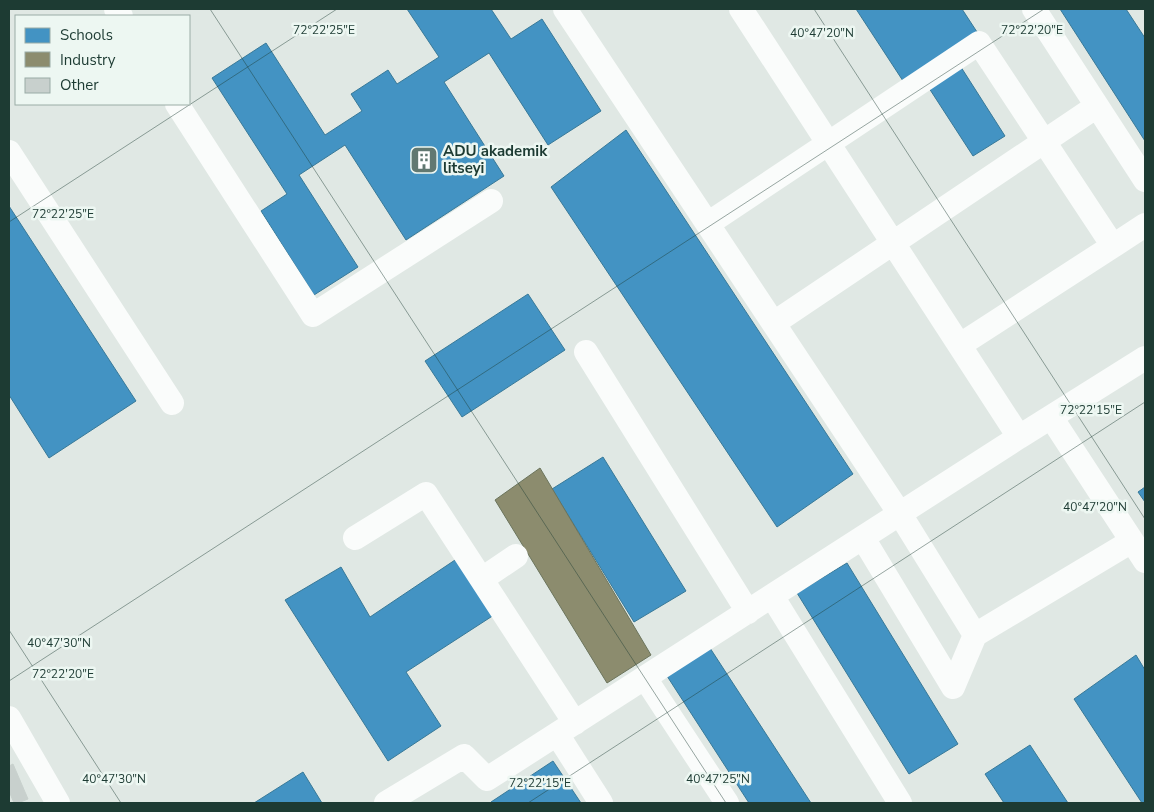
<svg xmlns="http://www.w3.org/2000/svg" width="1154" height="812" viewBox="0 0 1154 812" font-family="'Nunito Sans',sans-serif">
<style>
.schools{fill:#4393c3;stroke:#387998}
.industry{fill:#8c8c6e;stroke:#6b745c}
.building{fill:#c8d0cd;stroke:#c8d1cd}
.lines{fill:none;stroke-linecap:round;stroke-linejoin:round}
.minor{stroke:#fafcfb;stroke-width:24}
.ticks{fill:none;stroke:#1d3b33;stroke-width:1;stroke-opacity:0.45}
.labels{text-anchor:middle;stroke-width:5;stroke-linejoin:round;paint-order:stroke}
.poi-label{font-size:15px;font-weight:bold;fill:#1d3b33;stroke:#edf7f2;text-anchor:start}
.ticks-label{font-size:12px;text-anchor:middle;fill:#1d3b33;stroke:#edf7f2;stroke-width:5;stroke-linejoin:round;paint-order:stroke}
</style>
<rect width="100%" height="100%" fill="#e0e8e4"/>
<path class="schools" d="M407 9H491L511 39 542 19 601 111 548 145 489 53 444 82 504 176 406 240 345 145 299 175 358 267 314 295 261 211 287 194 212 78 266 43 325 135 362 111 351 94 388 70 397 84 439 57Z
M856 9H962L979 35 905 84Z
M1060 9H1126L1145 38V141Z
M959 64 1005 136 973 156 927 85Z
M626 130 853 474 777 527 551 187Z
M9 206 136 401 49 458 9 395Z
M528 294 565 350 462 417 425 361Z
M603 457 686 591 634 622 552 489Z
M1145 487V502L1138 492Z
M458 558 494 615 406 672 441 726 388 761 285 600 341 567 370 617Z
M847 563 958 744 909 774 797 593Z
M710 648 811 803H749L667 676Z
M1136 655 1145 670V803H1142L1074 699Z
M1030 745 1068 803H1004L985 774Z
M553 761 581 803H492L491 802Z
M303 772 322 803H254Z"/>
<path class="industry" d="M540 468 651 655 607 683 495 500Z"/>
<path class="building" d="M13 764 28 799 18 803H14L9 791V766Z"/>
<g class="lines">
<path class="minor" d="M116 9 121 16
M565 9 900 514 975 635 1132 541
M741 9 1019 437 1145 358
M1034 9 1145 180
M177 104 313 315 491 201
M9 152 172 403
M709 223 979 43 1113 246 1145 225
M774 323 1097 106
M960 345 1113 246
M586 352 748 612
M1051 417 1145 561
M355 538 426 494 575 723
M863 538 953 687
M482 579 516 556
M772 596 900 803
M645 678 727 803
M953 687 975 635
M9 718 58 803
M557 734 601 803
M386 803 464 756 487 779 1019 437"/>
</g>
<path class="ticks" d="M210 9 726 803M814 9 1145 519M9 222 337 9M9 630 121 803M9 681 1044 9M528 803 1145 402"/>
<defs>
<symbol id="building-square" viewBox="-11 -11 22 22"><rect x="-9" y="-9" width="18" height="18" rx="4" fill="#617871" stroke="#edf7f2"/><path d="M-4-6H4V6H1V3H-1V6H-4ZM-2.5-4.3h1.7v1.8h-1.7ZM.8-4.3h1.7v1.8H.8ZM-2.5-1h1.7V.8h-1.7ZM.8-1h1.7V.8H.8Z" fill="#fff"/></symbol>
</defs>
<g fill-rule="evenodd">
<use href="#building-square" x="408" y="144" width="32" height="32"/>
</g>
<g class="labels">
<g class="poi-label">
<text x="443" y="156">ADU akademik<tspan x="443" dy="17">litseyi</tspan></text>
</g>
</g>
<g class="ticks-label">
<text x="324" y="34">72°22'25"E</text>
<text x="1032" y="34">72°22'20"E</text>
<text x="822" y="37">40°47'20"N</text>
<text x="63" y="218">72°22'25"E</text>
<text x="1091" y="414">72°22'15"E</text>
<text x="1095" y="511">40°47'20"N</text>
<text x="59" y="647">40°47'30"N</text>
<text x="63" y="678">72°22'20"E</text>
<text x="114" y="783">40°47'30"N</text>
<text x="718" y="783">40°47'25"N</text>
<text x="540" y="787">72°22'15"E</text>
</g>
<rect width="1154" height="812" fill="none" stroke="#1d3b33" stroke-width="20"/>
<rect x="15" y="15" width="175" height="90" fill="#edf7f2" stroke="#9aaca6"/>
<rect x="25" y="28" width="25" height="15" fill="#4393c3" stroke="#9aaca6"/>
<text x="60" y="40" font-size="15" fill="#1d3b33">Schools</text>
<rect x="25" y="52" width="25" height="15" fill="#8c8c6e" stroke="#9aaca6"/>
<text x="60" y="65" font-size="15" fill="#1d3b33">Industry</text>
<rect x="25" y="78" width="25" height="15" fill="#c8d0cd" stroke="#9aaca6"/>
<text x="60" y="90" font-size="15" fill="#1d3b33">Other</text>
</svg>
